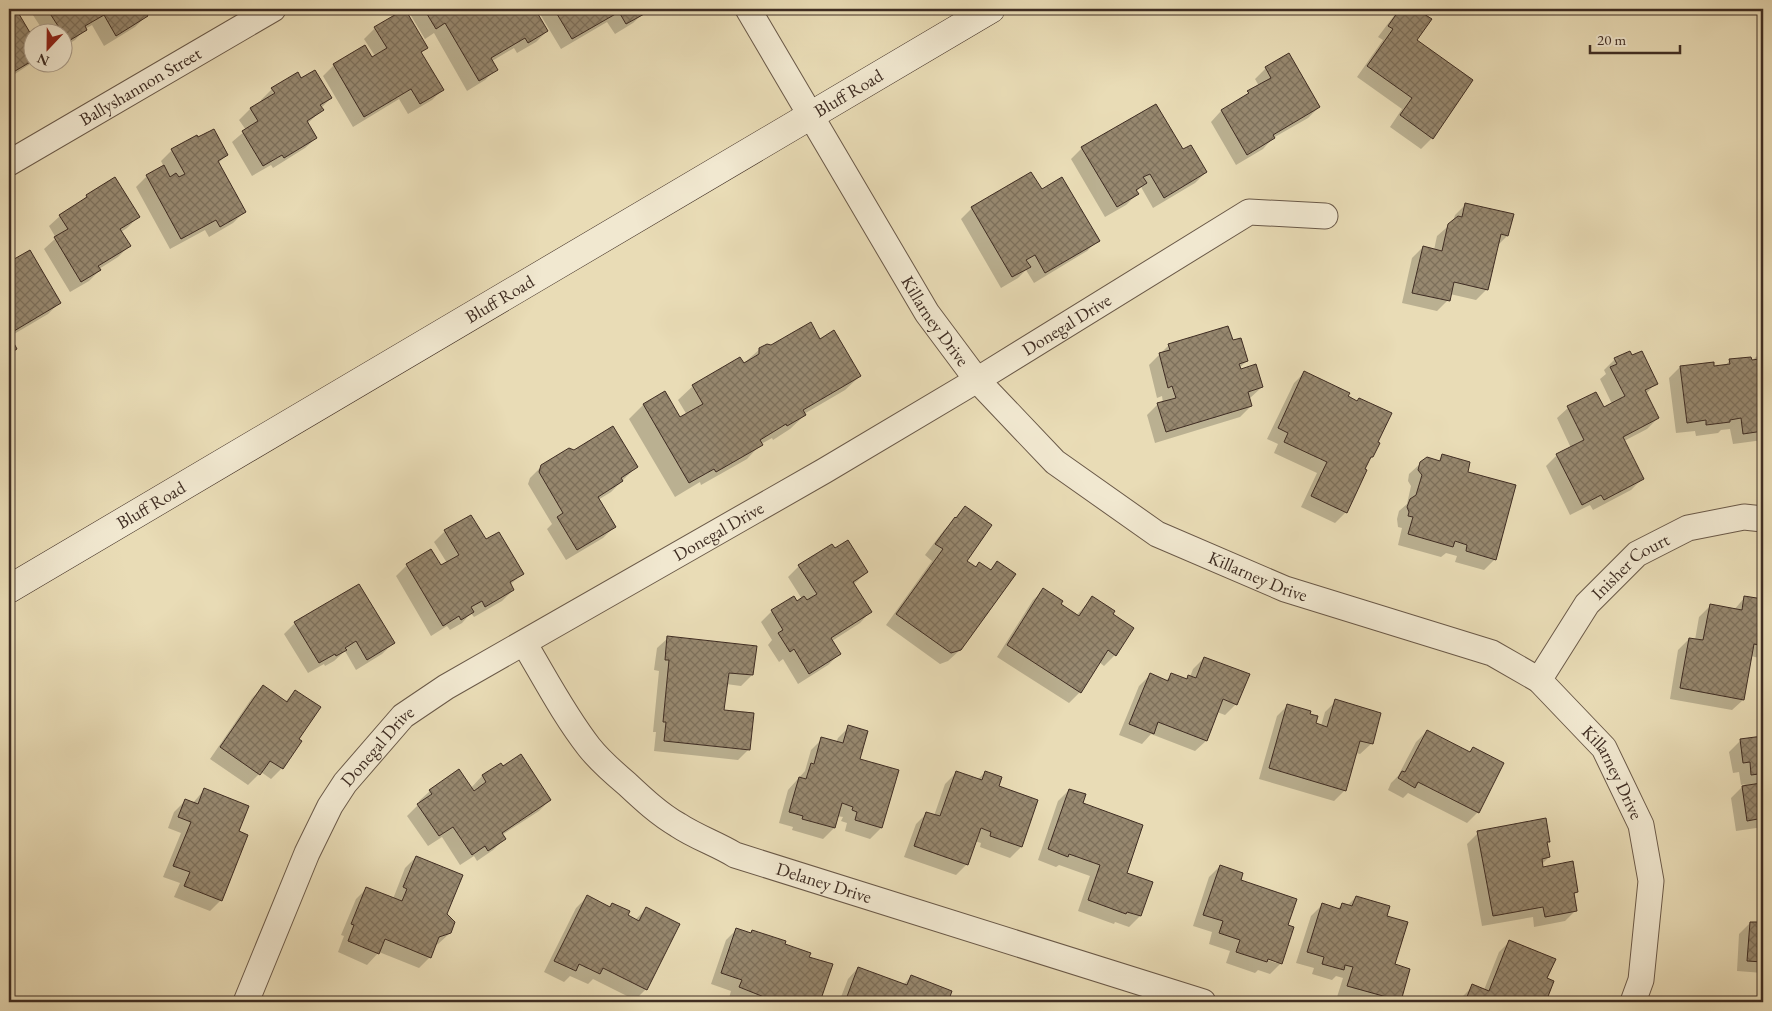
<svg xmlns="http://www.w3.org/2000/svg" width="1772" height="1011" viewBox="0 0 1772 1011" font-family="'EB Garamond',serif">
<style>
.shadow{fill:#0003;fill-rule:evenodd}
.building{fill:url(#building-cross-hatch);stroke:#3f2d23}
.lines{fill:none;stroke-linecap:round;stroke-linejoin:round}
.minor-casing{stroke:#6a5948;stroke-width:27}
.secondary-casing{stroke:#3f2d23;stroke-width:29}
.minor{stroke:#f1e8d0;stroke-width:25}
.secondary{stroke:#f1e8d0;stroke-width:28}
.labels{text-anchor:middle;stroke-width:4;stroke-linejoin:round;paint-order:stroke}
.street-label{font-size:18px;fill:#3f2d23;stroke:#f1e8d0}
</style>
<defs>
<pattern id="building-cross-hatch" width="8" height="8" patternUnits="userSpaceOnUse" patternTransform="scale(1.25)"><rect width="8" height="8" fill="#97886f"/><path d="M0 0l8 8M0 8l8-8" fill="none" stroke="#7d705b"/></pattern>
</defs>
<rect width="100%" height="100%" fill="#e9dcb6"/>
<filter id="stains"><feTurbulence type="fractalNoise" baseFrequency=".004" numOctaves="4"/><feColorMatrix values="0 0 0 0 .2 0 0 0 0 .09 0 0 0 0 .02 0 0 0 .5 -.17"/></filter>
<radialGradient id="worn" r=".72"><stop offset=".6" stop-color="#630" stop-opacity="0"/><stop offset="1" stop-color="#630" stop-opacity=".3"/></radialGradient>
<path class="shadow" d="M11 9H15L32 39 33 62 9 78V10Z
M29 9H142L146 16 135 27 104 46 92 25 85 29 75 40 62 48V32H44Z
M416 9H534L547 31 536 42 517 53 514 48 492 61 496 69 485 80 467 91 434 33 425 39 410 14Z
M537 9H642L644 12 633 23 615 34 607 22 561 49Z
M1399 9H1414L1430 20 1415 41 1432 138 1421 149 1390 127 1402 109 1357 77 1383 40 1378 37Z
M375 28 426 48 421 53 443 89 432 100 408 114 399 99 353 127 323 76 334 65 364 47 372 58 375 56 364 39Z
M1266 68 1319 107 1308 118 1273 138 1263 149 1236 165 1211 122 1221 111 1259 86 1255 79Z
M301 79 331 98 321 108 322 110 307 124 316 138 305 148 273 168 271 165 252 176 232 142 246 130 239 120 250 109 262 102 261 100 272 89Z
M1082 148 1182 151 1206 172 1195 183 1153 208 1141 187 1136 192 1137 194 1126 205 1105 217 1071 159Z
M172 150 226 155 218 164 244 212 233 223 209 237 205 230 170 249 136 187 147 176 164 167 161 161Z
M1031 173 1041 191 1098 240 1087 251 1034 283 1026 270 1018 278 1001 288 961 219 972 208Z
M87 196 138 217 127 228 121 232 129 246 118 257 99 269 100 270 89 281 70 292 44 249 56 238 49 226 60 216 78 204Z
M1466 204 1507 236 1497 246 1487 289 1476 300 1450 294 1448 300 1437 311 1402 303 1412 258 1423 247 1434 250 1437 236 1453 222 1455 215Z
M29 252 59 303 48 314 9 337 16 349 9 356V264Z
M820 340 860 376 845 390 804 414 805 415 790 429 773 440 772 438 761 444 747 459 701 485 700 482 675 497 629 419 643 405 680 419 687 415 678 400 693 386 740 359 743 364 760 349Z
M1232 342 1247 361 1239 368 1262 387 1249 399 1251 406 1240 417 1155 443 1147 415 1158 404 1163 403 1162 396 1157 398 1149 365 1169 345Z
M1763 353V440L1733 444 1730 429 1721 430 1718 433 1696 436 1695 431 1676 433 1669 378 1680 367 1725 366 1730 360 1751 362 1759 354Z
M1615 359 1656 383 1646 394 1658 418 1647 429 1624 441 1642 479 1631 490 1593 510 1590 505 1570 515 1546 466 1557 455 1571 448 1557 418 1568 408 1596 393 1603 408 1612 404 1600 379 1606 374 1604 370Z
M1305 372 1377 443 1372 457 1368 462 1346 512 1335 523 1301 507 1317 473 1274 453 1278 444 1267 439 1294 383Z
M1443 456 1466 473 1495 559 1484 570 1455 562 1457 556 1446 553 1441 557 1398 545 1402 528 1398 527 1397 519 1399 511 1407 504 1411 486 1408 481 1409 474 1421 463 1437 462Z
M542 466 636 467 611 492 598 500 614 527 603 538 566 560 547 529 552 524 528 484 530 478Z
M966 508 965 561 975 568 989 571 998 562 960 650 948 661 940 664 886 625 932 561 925 555 944 530Z
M445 531 485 541 522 574 511 584 513 590 502 601 474 617 471 613 462 623 450 630 447 626 431 636 396 576 407 565 441 567 447 563 434 542Z
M835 550 867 572 853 585 870 612 860 623 832 641 839 654 828 665 798 684 783 659 779 662 768 645 772 640 761 622 772 611 802 599 788 577 799 566Z
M1044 590 1059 604 1076 616 1092 598 1111 615 1115 655 1104 666 1099 662 1080 692 1069 703 997 657 1033 600Z
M1745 597 1763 601V659L1751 656 1743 700 1732 710 1670 699 1678 650 1689 639 1695 640 1699 617 1710 606 1734 610Z
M295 623 393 643 382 654 356 670 345 651 334 661 325 666 324 664 308 673 284 634Z
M668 638 752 675 741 686 726 684 723 711 749 749 738 760 654 751 656 732H653L659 671 654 670 657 648Z
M1204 658 1236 704 1225 715 1217 712 1206 741 1195 751 1151 734 1142 744 1119 735 1139 686 1150 675 1165 681 1172 675 1185 680 1188 677H1190L1193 669Z
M263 687 285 702 295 691 298 739 282 768 271 779 261 772 248 785 210 759 252 698Z
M1336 701 1371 744 1360 754 1356 753 1345 790 1334 801 1259 779 1277 716 1288 705 1308 715 1314 724 1321 726 1325 712Z
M849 727 881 828 870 839 845 831 847 823 841 821 843 817 837 816 834 828 823 839 792 830 793 827 779 823 788 790 805 771 811 750 822 739 836 743 838 738Z
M1427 731 1468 753 1473 748 1478 812 1467 823 1408 793 1403 798 1388 790 1391 783 1398 776 1416 742Z
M1763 737V827L1736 831 1731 798 1745 784 1741 785 1739 772 1733 773 1729 752 1740 741Z
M501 764 503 768 550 800 539 811 502 835 504 839 493 850 477 861 474 856 460 865 442 837 428 846 407 816 420 803 419 801 430 791 471 788 482 776Z
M986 772 997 787 1021 847 1010 858 980 847 981 843 975 841 967 864 956 875 904 857 916 824 927 813 934 816 945 784 956 773 977 780Z
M205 789 237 831 221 900 210 911 174 897 180 883 163 877 181 833 168 828 174 812 185 801 192 804Z
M1069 790 1081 804 1125 874 1152 883 1140 916 1129 927 1115 922 1114 924 1078 911 1090 876 1059 865 1056 867 1038 860 1058 801Z
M1478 833 1549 841 1546 844 1549 857 1542 864 1543 868 1577 891 1573 895 1576 910 1565 921 1534 927 1533 917 1482 926 1467 844Z
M416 857 446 914 450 933 438 944 434 945 430 957 419 968 379 952 367 965 338 952 344 936 341 935 356 899 367 888 393 899 405 868Z
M1220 866 1239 880 1286 926 1281 963 1270 974 1258 970 1255 973 1226 963 1230 951 1209 944 1212 932 1193 926 1209 877ZM1262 958 1276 960V963Z
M587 897 609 908 613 904 626 916 635 920 646 909V989L635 1000 593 979 588 984 570 976 564 982 544 972 576 908Z
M1356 897 1386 916 1399 1000 1397 1002H1356L1337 997 1343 978 1336 976 1332 980 1312 974 1314 968 1296 963 1311 916 1322 905 1337 909 1342 905 1347 906Z
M1750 923H1763V973L1737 971 1739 934Z
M737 929 750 934 753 931 808 957 831 965 818 1002H739L729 998 731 991 711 984 726 940Z
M1510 941 1546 979V998L1542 1002H1459L1462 997 1473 986 1484 990 1499 952Z
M858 968 903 985 911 977 951 992 947 1002H839L848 979Z"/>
<path class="building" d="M9 9H16L32 36V61L10 74 9 71Z
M47 9H144L148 16 116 36 104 15 85 26 87 30 67 42 62 32Z
M405 9 428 48 421 52 444 90 420 104 411 89 364 117 333 64 365 45 372 57 387 48 374 27Z
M424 9H535L548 31 528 43 525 38 491 58 498 70 479 81 445 23 436 29Z
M554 9H643L646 13 626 24 619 12 572 39Z
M1400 9H1416L1432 19 1417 40 1473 80 1433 139 1400 115 1412 98 1367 66 1393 29 1388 26Z
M1289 53 1320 107 1273 135 1275 138 1247 155 1221 110 1249 93 1247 91 1271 78 1265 67Z
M315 70 332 98 320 105 324 110 307 121 317 138 284 158 282 155 263 166 242 131 258 121 250 108 275 93 271 88 298 72 301 78Z
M1156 104 1183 149 1191 145 1207 172 1164 198 1150 174 1143 177 1147 183 1136 190 1139 194 1117 207 1081 147Z
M214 129 228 155 218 161 246 212 220 227 216 220 181 239 146 175 164 165 170 177 176 173 179 177 185 174 171 149 197 135 198 137Z
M1031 172 1042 189 1062 177 1100 241 1045 273 1035 255 1026 260 1031 267 1012 277 971 207Z
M115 177 140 217 120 229 131 246 98 266 101 270 81 282 54 237 68 229 59 215 87 197 86 195Z
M1465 203 1514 214 1508 236 1501 234 1488 290 1454 282 1450 301 1412 293 1423 246 1442 251 1448 224 1458 216 1462 217Z
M30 250 61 303 9 334V262Z
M811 322 820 339 834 330 861 376 803 410 806 415 787 426 786 424 760 440 763 445 716 472 714 469 689 483 643 404 665 391 680 417 703 404 692 385 740 357 744 363 759 354V348L767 344 771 345Z
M1228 326 1233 340 1241 338 1248 361 1239 364 1241 369 1256 364 1263 387 1248 392 1252 406 1166 432 1157 403 1176 398 1172 386 1168 388 1159 353 1170 350 1168 344Z
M9 334 17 349 9 354Z
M1630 351 1632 355 1642 351 1658 384 1645 390 1659 418 1623 437 1644 479 1604 500 1601 495 1582 505 1556 454 1584 440 1567 406 1596 392 1604 407 1625 396 1610 367 1617 364 1614 358Z
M1763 352V431L1743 434 1741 418 1730 420V422L1706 425V420L1687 423 1680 366 1714 362V366L1730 364 1729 359 1751 357 1752 360 1759 359 1758 353Z
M1304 371 1350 393 1348 396 1357 401 1359 398 1392 413 1378 442 1380 443 1373 457H1371L1365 469 1367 470 1347 513 1311 496 1327 462 1284 442 1288 433 1278 428Z
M613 426 638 467 621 478 623 481 598 497 616 527 577 550 557 517 563 513 539 472 541 465 569 448 574 450Z
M1442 454 1470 462 1468 472 1516 485 1496 560 1466 551 1467 545 1455 541 1453 547 1408 534 1413 517 1408 516 1409 512 1407 507 1410 499 1416 495 1422 475 1418 470 1420 462 1427 457 1440 461Z
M965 506 992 525 967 561 976 567 979 562 991 570 997 561 1016 574 961 650 951 653 896 614 943 549 935 544 955 517 956 518Z
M471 515 486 539 499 532 524 574 510 582 514 590 485 607 482 601 471 607 474 612 461 620 459 616 443 626 406 564 431 549 441 565 459 555 444 530Z
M848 540 868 572 853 582 872 612 831 638 841 654 809 674 794 649 790 652 778 633 783 630 771 610 794 596 797 601 804 596 807 600 817 594 798 565 832 544 835 548Z
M359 584 395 643 367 660 356 641 345 648 347 650 336 656 335 654 319 663 294 622Z
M1043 588 1063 601 1061 604 1079 616 1092 596 1115 611 1113 614 1134 628 1116 656 1108 650 1081 693 1007 645Z
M1744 596 1763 599V646L1754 644 1744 700 1680 688 1689 638 1703 640 1710 604 1742 610Z
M667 636 757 646 753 675 729 673 724 710 754 713 750 750 664 741 666 722H663L669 660H665Z
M1204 657 1250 674 1237 705 1223 699 1207 741 1158 722 1154 734 1129 724 1150 673 1168 681 1171 673 1187 679 1188 675 1196 678Z
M263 685 287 702 295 690 321 707 299 739 302 741 283 769 270 761 260 775 220 747Z
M1335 699 1381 713 1373 744 1360 741 1346 791 1269 768 1287 704 1311 711 1310 714 1318 716 1316 723 1327 727Z
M848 725 868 731 860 759 899 770 882 828 855 820 857 812 852 810 853 807 842 803 835 828 802 819 803 816 789 812 799 777 806 779 811 763 814 764 821 737 843 743Z
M1427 730 1470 752 1473 747 1504 763 1479 813 1418 782 1415 788 1398 778 1402 771 1405 772Z
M1763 736V818L1747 821 1742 786 1761 783 1759 774 1751 775 1750 762 1743 763 1740 739Z
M521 754 551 800 502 833 506 839 488 851 485 846 472 855 453 827 439 836 417 804 432 794 429 790 459 769 474 791 486 782 482 775 501 763 503 766Z
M956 771 982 780 985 771 1002 777 999 786 1038 800 1022 847 990 836 991 832 981 828 968 865 914 846 926 812 940 816Z
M204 788 249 806 239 831 248 835 222 901 184 886 190 872 173 866 191 822 178 817 185 799 198 804Z
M1069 789 1086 794 1083 803 1143 825 1127 873 1153 882 1141 916 1127 912 1126 914 1088 900 1100 865 1069 854 1068 857 1048 849Z
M1546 818 1550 842H1547L1550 857 1542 859 1543 867 1573 861 1578 892 1574 893 1577 911 1545 917 1543 907 1493 916 1477 831Z
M416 856 463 875 447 914 455 922 451 933 439 937 431 958 385 939 379 954 348 941 354 925 351 924 366 887 402 901 407 889 403 887Z
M1220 865 1243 873 1241 880 1297 899 1288 925 1294 927 1282 964 1268 959 1267 962 1236 952 1240 940 1219 933 1223 921 1203 915Z
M587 895 610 907 612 903 630 911 628 915 639 921 646 907 680 924 647 990 603 968 600 974 579 964 576 971 554 961Z
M1356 896 1390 906 1387 916 1408 922 1395 964 1410 969 1401 1001 1347 986 1353 967 1345 965 1344 970 1322 964 1324 957 1307 952 1322 903 1340 909 1342 903 1352 906Z
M1750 922H1763V962L1747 961Z
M736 928 751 933 752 930 786 941 785 944 811 953 809 957 833 964 820 1002H768L769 999 739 987 742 980 721 973Z
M1509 940 1556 959 1547 978 1554 981 1547 999 1542 997 1540 1002H1465L1472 984 1489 991Z
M858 967 907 985 911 975 952 991 948 1002H845Z"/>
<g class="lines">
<defs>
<g id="minor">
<path id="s1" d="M748 9 927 313 977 380 1055 462 1157 534 1285 589 1492 653 1539 680 1604 748 1641 825 1651 881 1641 980 1633 1002"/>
<path id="s2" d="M9 163 273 9"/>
<path id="s3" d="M524 643C545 678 564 715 589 747 600 761 614 773 627 784 643 799 659 814 678 825 696 837 717 844 735 855L1203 1002"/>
<path id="s4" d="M1539 680 1587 604 1637 554 1688 528 1744 517 1763 519"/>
<path id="s5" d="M246 1002 307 853 330 806 345 783 403 716 446 687 824 471 977 380 1249 212 1325 216"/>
</g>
<g id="secondary">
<path id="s6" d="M9 589 991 9"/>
</g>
</defs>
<use href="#minor" class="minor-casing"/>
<use href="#secondary" class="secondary-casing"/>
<use href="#minor" class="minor"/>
<use href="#secondary" class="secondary"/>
</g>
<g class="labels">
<g class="street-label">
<text dy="6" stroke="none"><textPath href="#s2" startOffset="152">Ballyshannon Street</textPath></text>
<text dy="6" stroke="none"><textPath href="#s6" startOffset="975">Bluff Road</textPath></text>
<text dy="6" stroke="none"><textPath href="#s6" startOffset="570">Bluff Road</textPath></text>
<text dy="6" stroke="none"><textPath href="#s1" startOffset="364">Killarney Drive</textPath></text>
<text dy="6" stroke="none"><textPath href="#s5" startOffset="1100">Donegal Drive</textPath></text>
<text dy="6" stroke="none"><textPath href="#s6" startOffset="165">Bluff Road</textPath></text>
<text dy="6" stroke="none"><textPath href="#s5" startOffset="695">Donegal Drive</textPath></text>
<text dy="6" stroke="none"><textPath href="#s4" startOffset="148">Inisher Court</textPath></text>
<text dy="6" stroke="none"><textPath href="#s1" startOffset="784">Killarney Drive</textPath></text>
<text dy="6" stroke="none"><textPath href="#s5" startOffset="290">Donegal Drive</textPath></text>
<text dy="6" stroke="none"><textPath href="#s1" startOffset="1204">Killarney Drive</textPath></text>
<text dy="6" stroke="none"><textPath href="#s3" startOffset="399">Delaney Drive</textPath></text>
</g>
</g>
<rect width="1772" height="1011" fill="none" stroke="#e9dcb6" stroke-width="30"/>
<rect x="10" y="10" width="1752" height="991" fill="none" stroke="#3f2d23" stroke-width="2.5"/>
<rect x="15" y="15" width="1742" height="981" fill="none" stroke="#3f2d23"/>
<g transform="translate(48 48) rotate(202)"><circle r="24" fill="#f1e8d0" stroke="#aa9d8b"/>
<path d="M0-4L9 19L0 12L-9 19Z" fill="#8f2418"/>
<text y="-8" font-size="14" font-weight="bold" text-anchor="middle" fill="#3f2d23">N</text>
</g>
<path d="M1590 45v8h90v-8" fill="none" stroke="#3f2d23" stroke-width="2.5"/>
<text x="1597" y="45" font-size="15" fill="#3f2d23" stroke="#f1e8d0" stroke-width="4" paint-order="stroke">20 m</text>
<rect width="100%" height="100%" filter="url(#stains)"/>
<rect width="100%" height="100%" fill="url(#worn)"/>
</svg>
